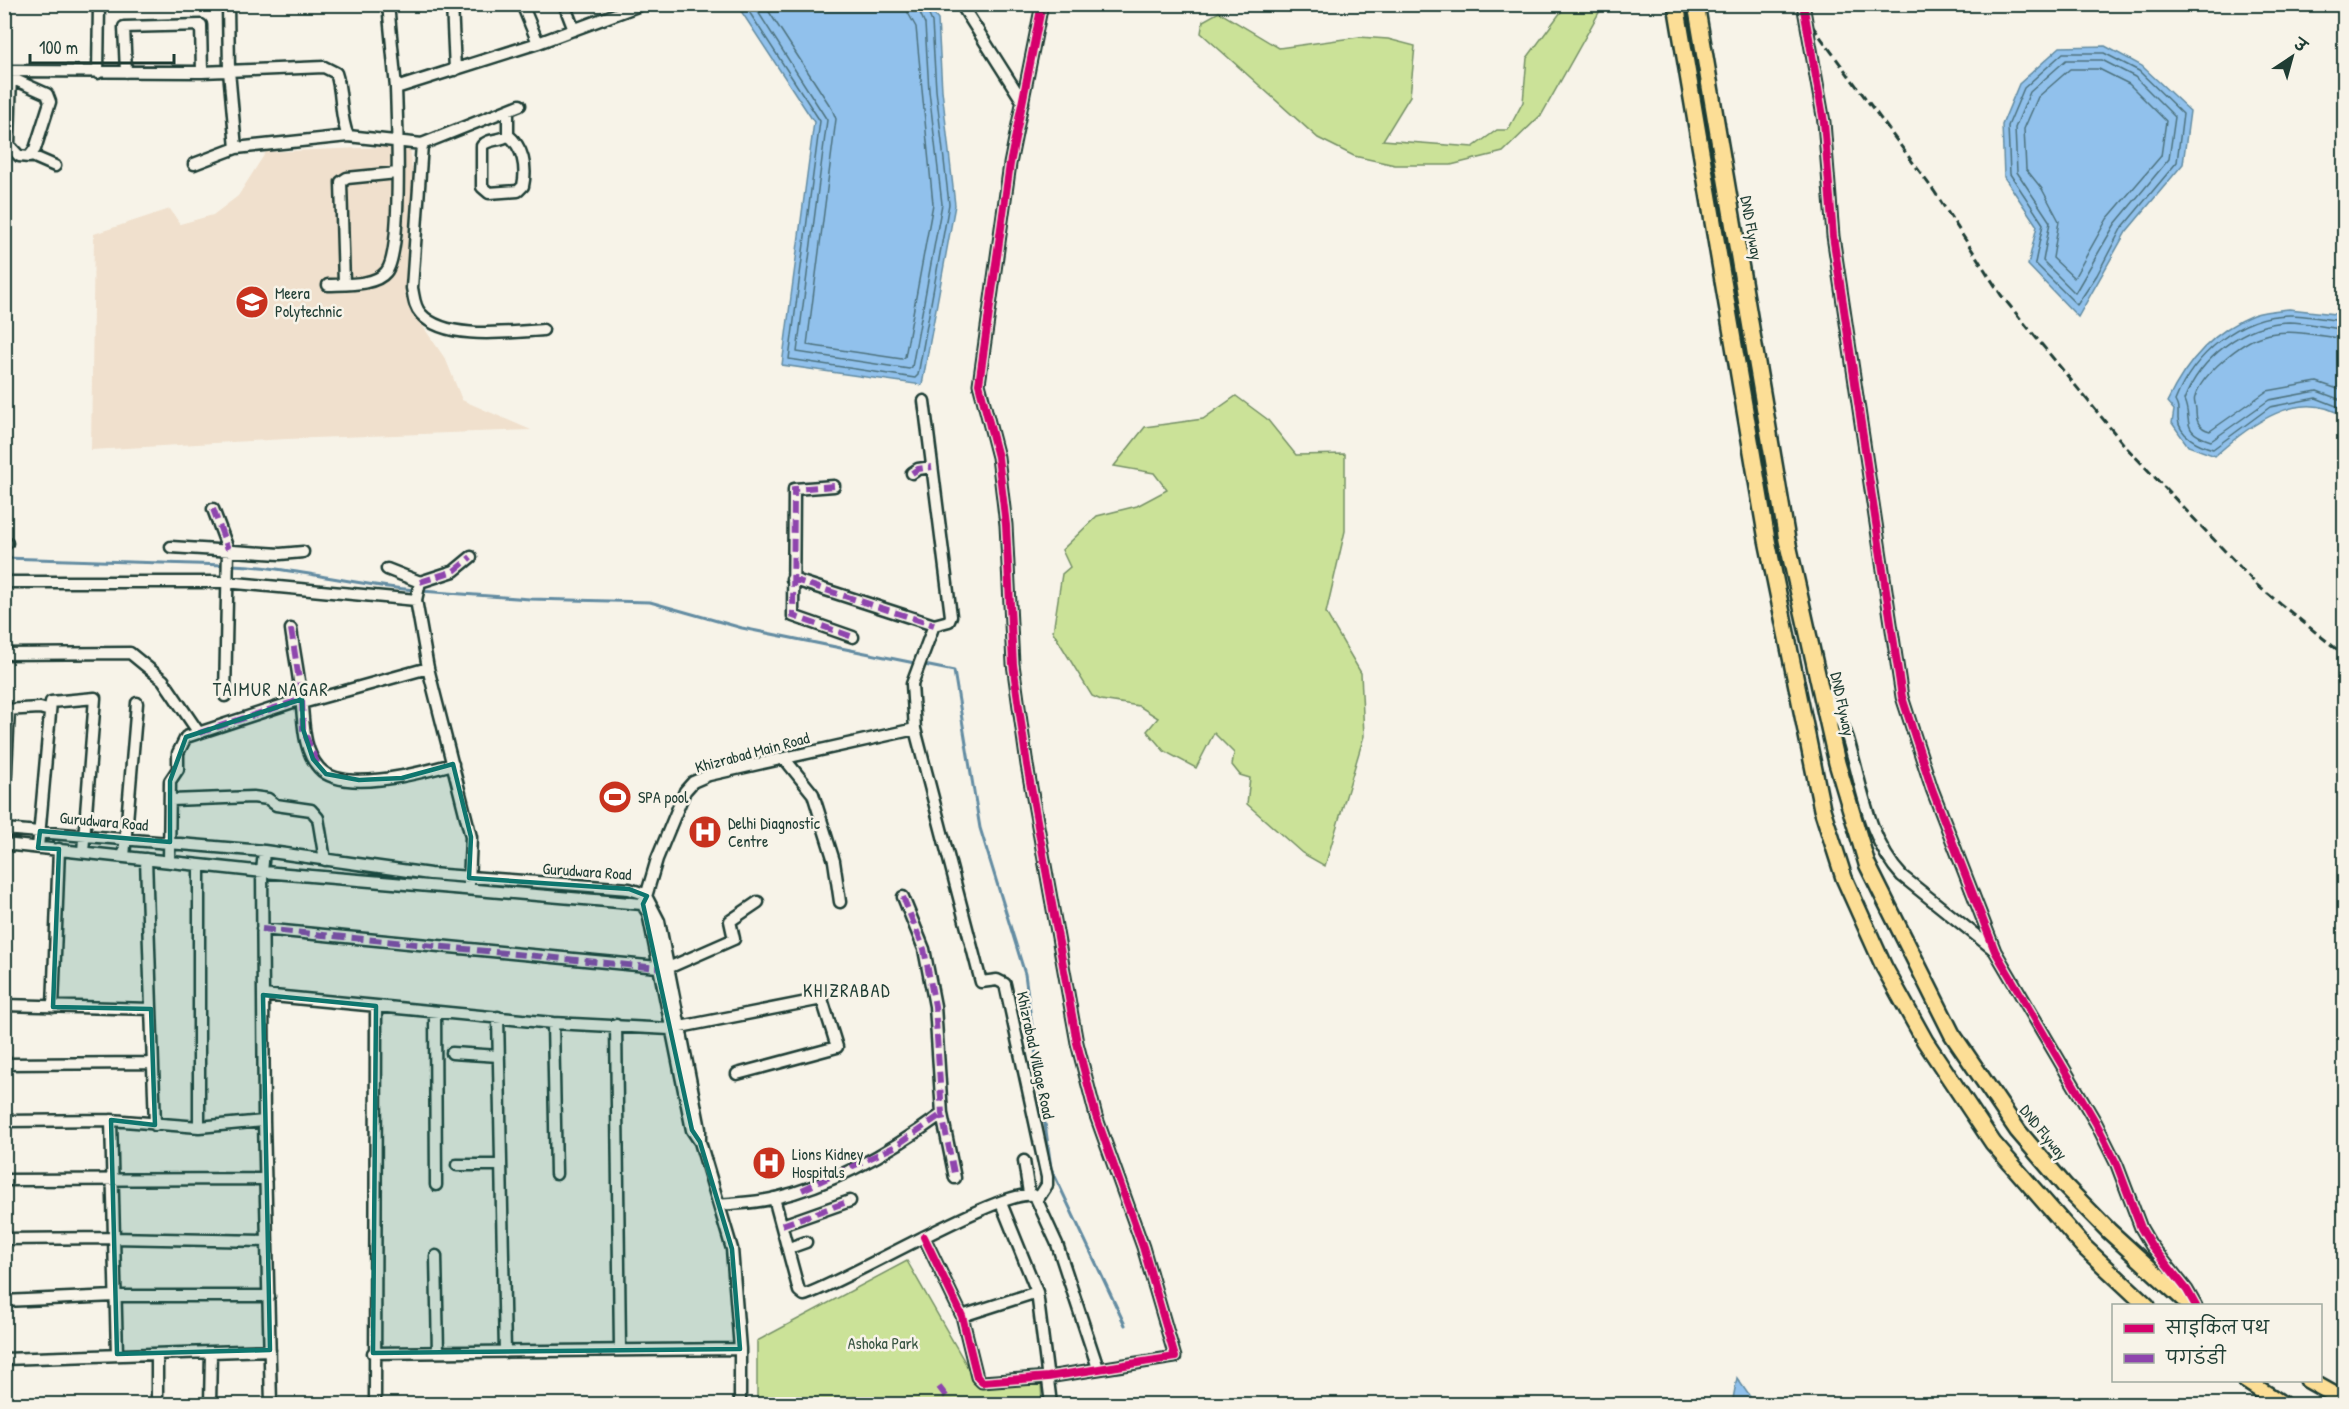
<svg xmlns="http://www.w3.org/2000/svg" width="2349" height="1409" viewBox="0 0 2349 1409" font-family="'Patrick Hand','Playpen Sans Deva',sans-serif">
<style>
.built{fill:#f0e0cd}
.green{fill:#cbe298;stroke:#759066;stroke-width:1.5}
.water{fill:#91c1ec;stroke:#638ca2;stroke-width:1.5}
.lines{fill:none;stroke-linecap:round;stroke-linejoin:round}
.shore{stroke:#4d727e;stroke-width:1.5}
.stream{stroke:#638ca2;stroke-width:3}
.minor-casing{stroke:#1f3d34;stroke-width:15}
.highway-casing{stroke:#1f3d34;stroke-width:20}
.minor{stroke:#f7f3e8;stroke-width:10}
.highway{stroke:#fcde96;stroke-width:15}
.rail{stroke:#1f3d34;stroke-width:3;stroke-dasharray:9 4.5;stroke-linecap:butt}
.quiet{stroke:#8e44ad;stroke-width:6;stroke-dasharray:12 6;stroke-linecap:butt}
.cycleway-casing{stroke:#f7f3e8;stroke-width:11}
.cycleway{stroke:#d6006c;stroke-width:8}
.marked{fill:#0f766e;fill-opacity:0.2;stroke:#0f766e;stroke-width:4.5;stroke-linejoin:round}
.labels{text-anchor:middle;stroke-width:5;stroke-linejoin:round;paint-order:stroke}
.street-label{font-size:16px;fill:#1f3d34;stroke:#f7f3e8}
.poi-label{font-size:16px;fill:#1f3d34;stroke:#f7f3e8;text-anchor:start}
.park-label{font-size:16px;fill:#395643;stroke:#f7f3e8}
.neighbourhood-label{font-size:18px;letter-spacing:1.5px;fill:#1f3d34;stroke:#f7f3e8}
</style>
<rect width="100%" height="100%" fill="#f7f3e8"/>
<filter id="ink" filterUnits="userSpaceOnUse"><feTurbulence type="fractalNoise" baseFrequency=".0167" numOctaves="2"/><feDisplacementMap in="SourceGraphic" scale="12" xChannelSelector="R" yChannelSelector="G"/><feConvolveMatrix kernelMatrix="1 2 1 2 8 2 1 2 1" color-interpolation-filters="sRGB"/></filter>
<g filter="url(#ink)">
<path class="built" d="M410 146 415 202 407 279 411 309 446 360 462 400 531 430 286 439 91 450 94 234 170 209 180 224 213 215 238 196 266 152Z"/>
<path class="green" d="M1566 5H1616L1601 9 1542 114 1503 152 1451 165H1395L1354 156 1318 138 1201 33 1203 21 1219 12 1279 48 1359 37 1388 39 1415 46 1410 96 1383 140 1473 147 1497 130H1508L1523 102 1527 58Z
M1236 396 1267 419 1296 455 1345 454V531L1326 613 1361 673 1364 736 1325 866 1302 853 1247 804 1250 778 1240 775 1232 765 1234 753 1214 733 1196 768 1164 751 1147 731 1158 718 1139 706 1101 700 1092 696 1053 632 1062 574 1070 567 1062 550 1097 516 1137 506 1167 490 1154 473 1114 466 1145 427 1203 419Z
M907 1261 978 1385 1041 1383 1042 1404H757V1341Z"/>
<path class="water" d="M737 5H928L938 20 942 90 955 205 922 385 782 365 814 122Z
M2105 46 2142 66 2190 111 2183 164 2126 232 2078 317 2028 265 2037 226 2004 177 2002 125 2019 84 2060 47Z
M2289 309 2344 315V417C2300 386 2248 426 2215 456L2188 446 2172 423 2174 410 2167 402C2185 364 2213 331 2253 315 2264 311 2278 310 2289 309Z
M1737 1378 1755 1404H1732Z"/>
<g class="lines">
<path class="shore" d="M744 4 820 121 789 359 915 378 918 375 949 204 936 90 932 22 924 4
M753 4 827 120 797 352 909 369 912 367 942 204 929 91 925 24 916 4
M764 4 832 109 836 119 807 345 902 359 905 357 933 204 916 27 908 13 907 4
M2063 53H2104L2139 71 2183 114 2177 162 2121 229 2097 275 2077 305 2035 263 2043 224 2010 174 2008 126 2024 88Z
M2066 60H2102L2135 77 2175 117 2169 159 2115 224 2075 293 2043 261 2050 222 2017 172 2015 128 2030 92Z
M2070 69H2099L2129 84 2166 121 2161 156 2107 219 2074 278 2053 258 2059 221 2042 189 2026 169 2024 129 2038 97Z
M2344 321C2326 320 2308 315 2290 315 2239 315 2193 355 2175 401 2179 408 2178 411 2178 419 2179 436 2199 445 2213 449L2270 407 2316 398 2344 409
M2344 329C2326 328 2308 322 2289 322 2244 323 2200 358 2184 400 2193 420 2179 431 2211 441L2269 400 2317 391 2344 401
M2344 338C2317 337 2289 327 2262 336 2241 342 2201 375 2195 397 2193 401 2196 405 2196 410 2196 420 2198 428 2210 431L2267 391 2317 382 2344 391"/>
<path class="stream" d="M4 558 225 565
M231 565C293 567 353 585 415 590
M421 591 530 599 650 602 742 628 954 671 980 828 1025 974 1051 1168 1125 1325"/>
<defs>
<path id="minor" d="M228 4 229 71 236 148 348 136
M388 4 396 88 538 43 643 4
M452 4 455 70
M522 4 538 43
M564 4 574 30
M961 4 1023 102
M1803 4 1824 122 1833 236 1902 697 1932 789 1995 951 2096 1123 2117 1165 2141 1228 2151 1245 2187 1290 2196 1306
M4 71 202 72 324 67 336 73C343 93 339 116 348 136L422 144 520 105
M11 71 9 145 19 156 29 157 35 149 50 102 47 94 11 78
M126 72 124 27 201 25 202 72
M98 73 99 4
M508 110V135
M508 135C523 147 527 167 523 186L518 191 489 193 482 187V146C488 138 500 142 508 135Z
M422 144 412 288C414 297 414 307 421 314 445 341 510 332 543 330
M32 156 55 166
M194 164 236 148
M344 284 341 182 347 178 397 173
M328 285C344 284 375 286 386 272 403 252 397 118 396 88
M924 401 951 616 949 621 934 625 912 684 915 729 981 982 997 980 1005 984 1047 1177V1185L1038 1199
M912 473 918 469 932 467
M834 486 794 489 793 616 853 637
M213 509 228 549 225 696
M4 543H7
M171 547 280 554 303 552
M387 569 420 582 454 571 471 557
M792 579 934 625
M4 582H225L416 600
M420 582 416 600 428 668 471 837 469 884
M291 629C294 652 299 675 301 697 304 720 302 749 319 768 343 795 423 772 453 764
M4 654 130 653 163 680 199 733
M1826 693C1833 707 1843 723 1848 739 1862 785 1868 840 1902 876L1993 949
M302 703 428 668
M4 710 40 708 50 711
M784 758 813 794 834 861 840 902
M171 800 253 797 268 799 276 805 311 810 318 818 325 860
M4 811 9 710
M4 829 264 851 430 874 629 889 645 894 659 921 700 1129V1142L732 1249 740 1349V1404
M4 844 264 872 642 904 648 913 692 1130 700 1142
M38 848 51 702 95 698 83 852
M264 851 262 872 264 1121 271 1404
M124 857 137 703
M146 859 155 1125
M169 862 170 781 178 769V753L186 737 302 699
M903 897 924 949 935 1006 942 1114 955 1178
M645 900 657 859 685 791 693 782 709 775 915 729
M262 929 668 968 734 939 730 921 758 902
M263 995 553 1023 670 1029 822 999 837 1047 737 1074
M4 1005 151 1009
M53 1007 59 849
M435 1012 436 1185
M498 1017 505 1352
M553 1023 556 1174
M616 1025 620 1348
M452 1053 499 1056
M4 1064 152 1063
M111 1120 117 1354
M4 1121 111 1120 199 1127 264 1121
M199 1127V866
M1024 1161 1029 1193
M457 1165H501
M4 1180 266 1179
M774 1198 799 1291 804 1295C842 1284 1010 1183 1035 1196L1057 1244 1098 1368
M1001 1203 1037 1292 1051 1404
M720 1205C738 1203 757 1203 775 1198 835 1184 893 1150 942 1114
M782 1225 850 1201
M924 1237 962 1316 977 1377 982 1382 1048 1377 1175 1357 1143 1247 1096 1116 1077 1043 1027 765 1013 664 1006 525 998 457 979 384 1010 164 1042 4
M4 1239 112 1238 267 1241
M789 1248 806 1242
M436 1256 438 1352
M4 1301 115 1296H269
M962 1316 1037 1292
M373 1353 740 1349
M4 1359 270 1350
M157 1404V1354
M210 1404 211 1353
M375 1404 376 1006"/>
<path id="highway" d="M1676 4 1767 540 1822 809 1844 878 1884 967 1925 1041 1993 1143 2084 1247 2147 1306
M1696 4 1787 540 1837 763 1867 864 1952 1034 2018 1131 2065 1186 2109 1231 2191 1306
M2245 1380 2282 1404
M2308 1380 2344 1400"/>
</defs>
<use href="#minor" class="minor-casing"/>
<use href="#highway" class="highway-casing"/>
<use href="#minor" class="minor"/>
<use href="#highway" class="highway"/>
<path class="rail" d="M1796 4 1934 191 2001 295 2126 447 2258 586 2344 655"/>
<path class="quiet" d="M912 473 918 469 932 467
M834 486 794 489 793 616 853 637
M213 509 228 549
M792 579 934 625
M420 582 454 571 471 557
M291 629 302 699 303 729 319 768
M4 654H5
M199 733 302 699
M903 897 924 949 935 1006 942 1114 955 1178
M262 929 658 968
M802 1190 894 1147 942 1114
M782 1225 850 1201
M939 1387 952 1404"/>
<defs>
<path id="cycleway" d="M1803 4 1824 122 1833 236 1902 697 1932 789 1995 951 2096 1123 2117 1165 2141 1228 2151 1245 2187 1290 2196 1306
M924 1237 962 1316 977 1377 982 1382 1048 1377 1175 1357 1143 1247 1096 1116 1077 1043 1027 765 1013 664 1006 525 998 457 979 384 1010 164 1042 4"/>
</defs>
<use href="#cycleway" class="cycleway-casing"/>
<use href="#cycleway" class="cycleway"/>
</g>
</g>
<path class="marked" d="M302 699 303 729 313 759 326 774 359 780 402 778 453 764 471 837 469 878 629 889 647 896 643 904 692 1130 700 1142 732 1249 740 1349 373 1353 376 1006 263 995 270 1350 117 1354 111 1120 155 1125 151 1009 53 1007 59 849 38 848 40 831 170 842V781L186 737Z"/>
<defs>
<symbol id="university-disc" viewBox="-11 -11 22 22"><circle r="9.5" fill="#c8321e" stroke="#f7f3e8"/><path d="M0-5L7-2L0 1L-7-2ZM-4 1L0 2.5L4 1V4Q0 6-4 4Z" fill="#fff"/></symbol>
<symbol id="stadium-disc" viewBox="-11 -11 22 22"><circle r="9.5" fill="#c8321e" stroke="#f7f3e8"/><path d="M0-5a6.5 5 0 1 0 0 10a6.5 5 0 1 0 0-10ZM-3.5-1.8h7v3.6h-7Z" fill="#fff"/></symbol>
<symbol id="hospital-disc" viewBox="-11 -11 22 22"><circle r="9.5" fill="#c8321e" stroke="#f7f3e8"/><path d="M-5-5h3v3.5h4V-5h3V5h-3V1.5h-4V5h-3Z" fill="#fff"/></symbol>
</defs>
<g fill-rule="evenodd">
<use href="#university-disc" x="233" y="283" width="38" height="38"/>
<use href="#stadium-disc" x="596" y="778" width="38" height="38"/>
<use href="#hospital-disc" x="686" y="813" width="38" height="38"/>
<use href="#hospital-disc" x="750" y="1144" width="38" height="38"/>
</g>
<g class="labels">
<g class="street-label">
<text transform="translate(1752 228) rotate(80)" y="6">DND Flyway</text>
<text transform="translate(1843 704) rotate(78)" y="6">DND Flyway</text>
<text transform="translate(752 752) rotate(-15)" y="6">Khizrabad Main Road</text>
<text transform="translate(104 821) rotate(5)" y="6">Gurudwara Road</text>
<text transform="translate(587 871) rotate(4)" y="6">Gurudwara Road</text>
<text transform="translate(1036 1055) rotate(78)" y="6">Khizrabad Village Road</text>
<text transform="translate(2044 1132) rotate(51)" y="6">DND Flyway</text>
</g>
<g class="poi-label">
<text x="275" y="299">Meera<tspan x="275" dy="18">Polytechnic</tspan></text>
<text x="638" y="803">SPA pool</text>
<text x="728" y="829">Delhi Diagnostic<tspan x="728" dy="18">Centre</tspan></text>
<text x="792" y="1160">Lions Kidney<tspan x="792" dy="18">Hospitals</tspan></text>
</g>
<g class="park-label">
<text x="883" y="1349">Ashoka Park</text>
</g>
<g class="neighbourhood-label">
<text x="271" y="696">TAIMUR NAGAR</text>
<text x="847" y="997">KHIZRABAD</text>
</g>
</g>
<rect width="2349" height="1409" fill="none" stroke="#f7f3e8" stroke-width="24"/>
<rect x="12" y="12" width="2325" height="1385" fill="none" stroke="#1f3d34" stroke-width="2" filter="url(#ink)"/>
<rect x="2112" y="1304" width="210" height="78" fill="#f7f3e8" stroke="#a1aaa0" stroke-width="1.5"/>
<rect x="2124" y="1324" width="30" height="9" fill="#d6006c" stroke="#a1aaa0" stroke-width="1.5"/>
<text x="2166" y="1334" font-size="18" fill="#1f3d34">साइकिल पथ</text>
<rect x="2124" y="1354" width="30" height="9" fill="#8e44ad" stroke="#a1aaa0" stroke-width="1.5"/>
<text x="2166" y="1364" font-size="18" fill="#1f3d34">पगडंडी</text>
<g transform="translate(2292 57) rotate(36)" stroke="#f7f3e8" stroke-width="4.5" paint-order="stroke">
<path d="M0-4.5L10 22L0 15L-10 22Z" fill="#1f3d34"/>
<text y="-9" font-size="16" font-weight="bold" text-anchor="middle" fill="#1f3d34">उ</text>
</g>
<path d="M30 54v9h144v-9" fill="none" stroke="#1f3d34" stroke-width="3"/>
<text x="39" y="54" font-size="18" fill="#1f3d34" stroke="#f7f3e8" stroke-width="4.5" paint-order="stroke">100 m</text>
</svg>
